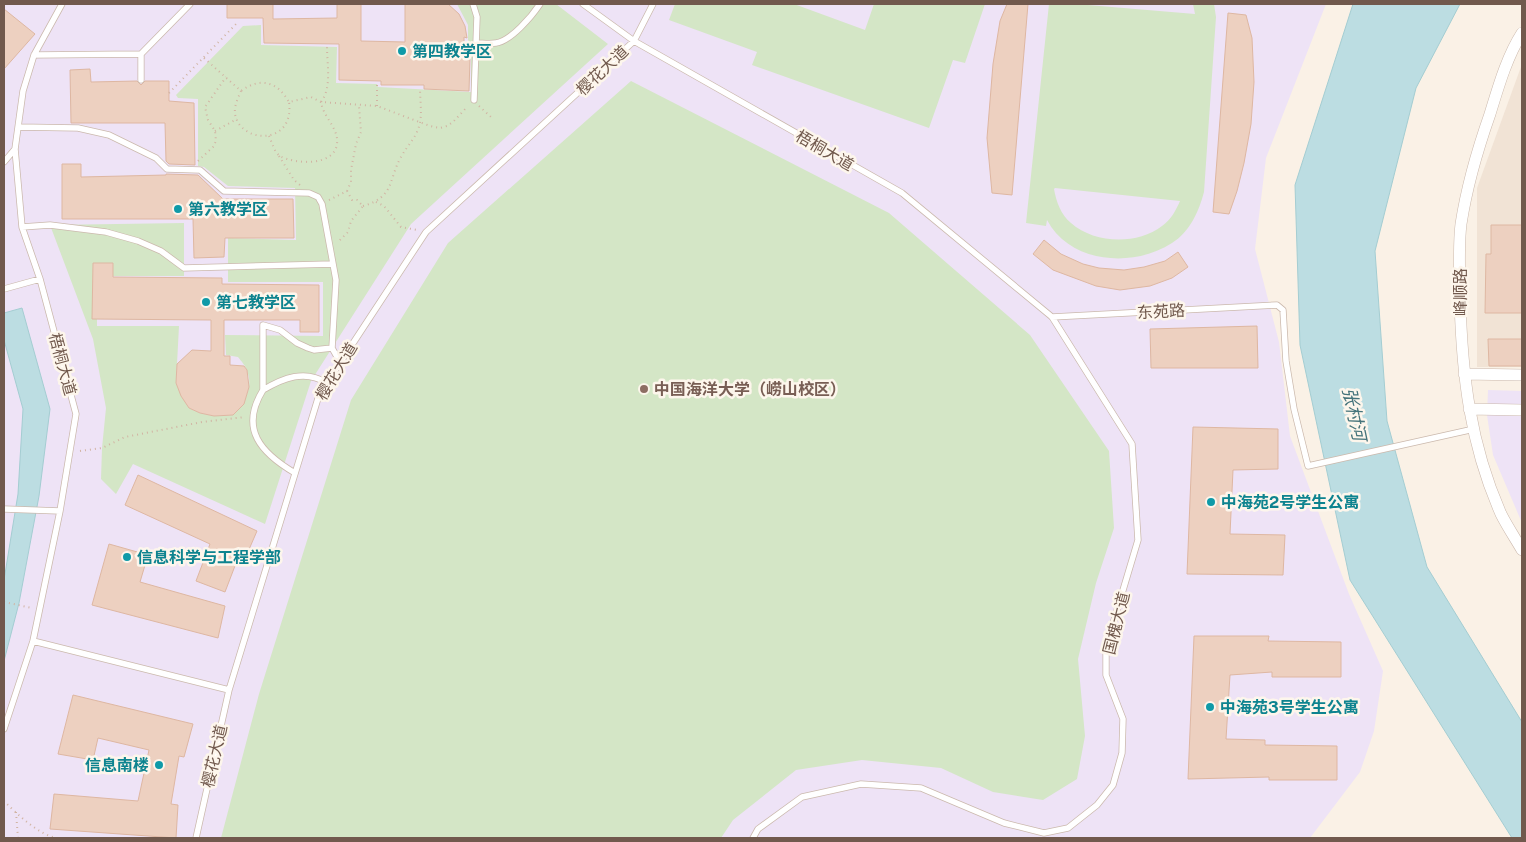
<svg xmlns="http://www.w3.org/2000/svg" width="1526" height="842" viewBox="0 0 1526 842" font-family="'Public Sans','Noto Sans SC',sans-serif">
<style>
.residential{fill:#f1e3d5}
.education{fill:#eee3f6}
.green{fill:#d4e6c6;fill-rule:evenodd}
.water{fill:#bcdde2;stroke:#a4cdd2}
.building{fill:#edd0c0;stroke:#deb7a2}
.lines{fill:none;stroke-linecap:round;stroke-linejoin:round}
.lane-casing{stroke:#cbb9ad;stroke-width:7}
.street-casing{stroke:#cbb9ad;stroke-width:12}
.path{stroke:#d1b4a3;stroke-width:2;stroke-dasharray:1 4;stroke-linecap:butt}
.lane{stroke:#fff;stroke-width:5.5}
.street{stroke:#fff;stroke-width:11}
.culture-dot{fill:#0f9aa8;stroke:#fdf6ec;stroke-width:2}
.education-dot{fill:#8d6e63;stroke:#fdf6ec;stroke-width:2}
.labels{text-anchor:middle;stroke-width:5;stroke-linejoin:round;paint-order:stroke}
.culture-label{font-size:16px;font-weight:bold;fill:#0d838f;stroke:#fdf6ec;text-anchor:start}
.street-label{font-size:16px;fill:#71594d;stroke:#fdf6ec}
.education-label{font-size:16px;font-weight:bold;fill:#785e54;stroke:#fdf6ec;text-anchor:start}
.water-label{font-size:18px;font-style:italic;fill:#46747b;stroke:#fdf6ec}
</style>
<rect width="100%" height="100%" fill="#faf1e6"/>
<path class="residential" d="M1522 64V367H1477V188Z"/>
<path class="education" d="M4 4H1326L1266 158 1255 249 1279 342 1290 436 1349 594 1383 671 1374 731 1360 772 1310 838H4Z
M1488 390 1522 391V523L1493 455 1487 415Z"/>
<path class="green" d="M457 4H556L608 44 411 224 311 381 265 524 133 464 116 494 101 479 102 448 106 408 93 339 50 225 184 223V276H97V326H179L176 383 189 408 200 413 214 416 233 415C244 403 254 388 247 371 246 366 241 361 238 357L226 355 225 335 323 336V282H228V238L296 240 295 188 228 186 204 167 198 166V99L178 98 176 95 243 26 261 25V45L337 47 336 83 377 84 378 87 471 92V57L468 56V25Z
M675 4H794L865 30 874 4H985L965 63 953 60 929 128 752 65 757 52 669 20Z
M1049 4H1076L1195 14 1193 4H1214L1216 17 1204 192C1199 211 1190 232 1172 243 1134 268 1070 264 1047 220L1046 226 1026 223ZM1054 189 1055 188 1180 201C1176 210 1171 220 1162 226 1137 245 1095 244 1071 223 1061 215 1056 201 1054 189Z
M631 81 889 213 1030 335 1109 451 1114 528 1096 583 1078 659 1085 736 1077 779 1043 800 993 792 941 768 862 760 796 770 733 820 721 838H221L259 694 351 400 448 243Z"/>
<path class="water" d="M1353 4H1460L1416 88 1375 251 1387 421 1427 567 1522 722V838H1512L1350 580 1300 345 1295 185Z
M22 308 50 409 39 496 19 603 4 661V580L18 494 23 409 4 340V313Z"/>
<path class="building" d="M227 4H273V19L337 18V4H361V41L405 42V4H448L459 14 465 26 467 38 464 37V57L470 58 469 91 424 89V85H381V81L339 80V44L264 43 263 18H227Z
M1007 4H1028L1012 195 992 193 987 138 993 64 1000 21Z
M4 9 35 34 4 69Z
M1228 13 1246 15 1252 38 1254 82 1251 124 1244 163 1237 191 1229 214 1213 212Z
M90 69 91 82 137 81 141 85 145 81H169V101L194 103 195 165 169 164 166 161 165 123H71L70 70Z
M62 164H81V177L166 175V174L198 175 223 199H293L294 238H225L224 257 194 258 193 219H62Z
M1491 225H1522V313H1485L1486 254H1491Z
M1044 240 1061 254 1083 264 1099 268 1124 270 1144 267 1165 261 1178 252 1188 267 1172 278 1150 286 1120 290 1096 286 1053 270 1033 254Z
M93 263H113V277L222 278V284L319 285V332H300V320H224V356H230V365L244 366 247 370 249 387 244 404 233 415 214 416 200 413 189 408 181 396 176 383 177 364 192 350 211 351V320L92 319Z
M1257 326 1258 368H1151L1150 329Z
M1488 339H1522V366H1489Z
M1193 427 1278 429V469L1233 470 1230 534 1285 535 1283 575 1187 574Z
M138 475 257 531 244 561 238 558 225 592 196 581 210 544 125 505Z
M109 544 148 555 140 582 225 606 218 638 92 605Z
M1194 636H1269L1268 641 1341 642V677H1272V672L1230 675 1226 739 1265 740V745L1337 746V780H1269V777L1188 779Z
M73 695 193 724 184 757 179 756 171 804 178 805 176 838 50 829 54 794 138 801 149 750 98 738 93 760 58 754Z"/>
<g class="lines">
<defs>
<path id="lane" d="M473 4 477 17 474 100
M583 4 634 41 902 193 1052 317 1132 444 1138 540 1106 647V675L1123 719 1122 753 1113 785 1097 805 1068 828 1044 833 1004 823 921 788 861 784 802 797 758 829 753 838
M476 43C482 43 490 44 496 43 511 41 532 16 540 4
M141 54 190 4
M34 55 141 54V80
M18 127 78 128 109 135 156 158 167 169 200 170 224 191 309 193 318 197 322 204 336 280 332 348 340 362
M4 162 15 149
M22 227 50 225 106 232 138 241 161 251 184 268 333 264
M4 289 40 279
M1052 317 1277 305 1283 310 1286 361 1294 409 1308 466 1474 429
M327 383C305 369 283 378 263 390V325L280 330 297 343 308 348 314 350 332 348
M263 390C239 429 261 453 295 473
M4 509 60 511
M33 641 229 690
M4 729 33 641 60 511 76 414 40 279 22 227 15 149 23 91 34 55 62 4
M196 838 229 690 319 395 426 232 634 41 653 4"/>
<path id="street" d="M1522 33C1507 56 1498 88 1490 114 1477 151 1467 185 1461 224 1458 248 1460 275 1460 300 1462 375 1470 444 1501 514 1507 526 1515 538 1522 550
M1464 374 1522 375
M1469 409 1522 410"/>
</defs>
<use href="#lane" class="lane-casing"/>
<use href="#street" class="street-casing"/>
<path class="path" d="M204 58 241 91C260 77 277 81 289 102L311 97 321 102 377 106 430 126 440 128 447 126 453 122 467 107
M241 91C238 98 234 106 235 114 240 144 295 146 289 102
M169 93 238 22
M377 106V84
M479 106 491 117
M215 131 237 119
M269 136C272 142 274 152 280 156 294 164 334 167 337 144 339 128 323 117 321 102 332 88 327 64 327 47
M279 156 294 180 300 185
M198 161 213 147 216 141 215 131 208 120 205 107 226 77
M347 191 351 182V170L356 144 361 132 359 106
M329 200 347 191 352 200H357L363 206 351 221 348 232 338 242
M376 202 384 206 401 227 417 230
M363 206C395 197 388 180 401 157 408 144 416 139 420 123 422 112 420 99 420 88
M80 451 102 448 125 437 202 422 245 417
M4 602 32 608
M4 801C17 814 39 835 57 838
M16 812 18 838"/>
<use href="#lane" class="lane"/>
<use href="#street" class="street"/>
</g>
<g class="culture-dot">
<circle cx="402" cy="51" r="5"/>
<circle cx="178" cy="209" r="5"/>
<circle cx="206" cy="302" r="5"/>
<circle cx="1211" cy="502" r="5"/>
<circle cx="127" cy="557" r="5"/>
<circle cx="1210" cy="707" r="5"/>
<circle cx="159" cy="765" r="5"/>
</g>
<circle class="education-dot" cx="644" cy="389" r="5"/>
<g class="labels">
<g class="culture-label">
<text x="412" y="57">第四教学区</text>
<text x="188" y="215">第六教学区</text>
<text x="216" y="308">第七教学区</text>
<text x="1221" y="508">中海苑2号学生公寓</text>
<text x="137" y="563">信息科学与工程学部</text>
<text x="1220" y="713">中海苑3号学生公寓</text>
<text x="149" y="771" text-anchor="end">信息南楼</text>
</g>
<g class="street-label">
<text transform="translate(602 70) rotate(-43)" y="6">樱花大道</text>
<text transform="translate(825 150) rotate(30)" y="6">梧桐大道</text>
<text transform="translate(1460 292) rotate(-90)" y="6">峰顺路</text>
<text transform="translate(1161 311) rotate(-3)" y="6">东苑路</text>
<text transform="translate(63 364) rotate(75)" y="6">梧桐大道</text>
<text transform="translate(336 371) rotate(-59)" y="6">樱花大道</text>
<text transform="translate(1116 623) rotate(-76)" y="6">国槐大道</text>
<text transform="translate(214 756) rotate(-77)" y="6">樱花大道</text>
</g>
<g class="education-label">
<text x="654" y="395">中国海洋大学（崂山校区）</text>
</g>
<g class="water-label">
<text transform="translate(1354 414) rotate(78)" y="6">张村河</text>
</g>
</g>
<rect width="1526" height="842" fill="none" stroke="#71594d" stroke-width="10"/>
</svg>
